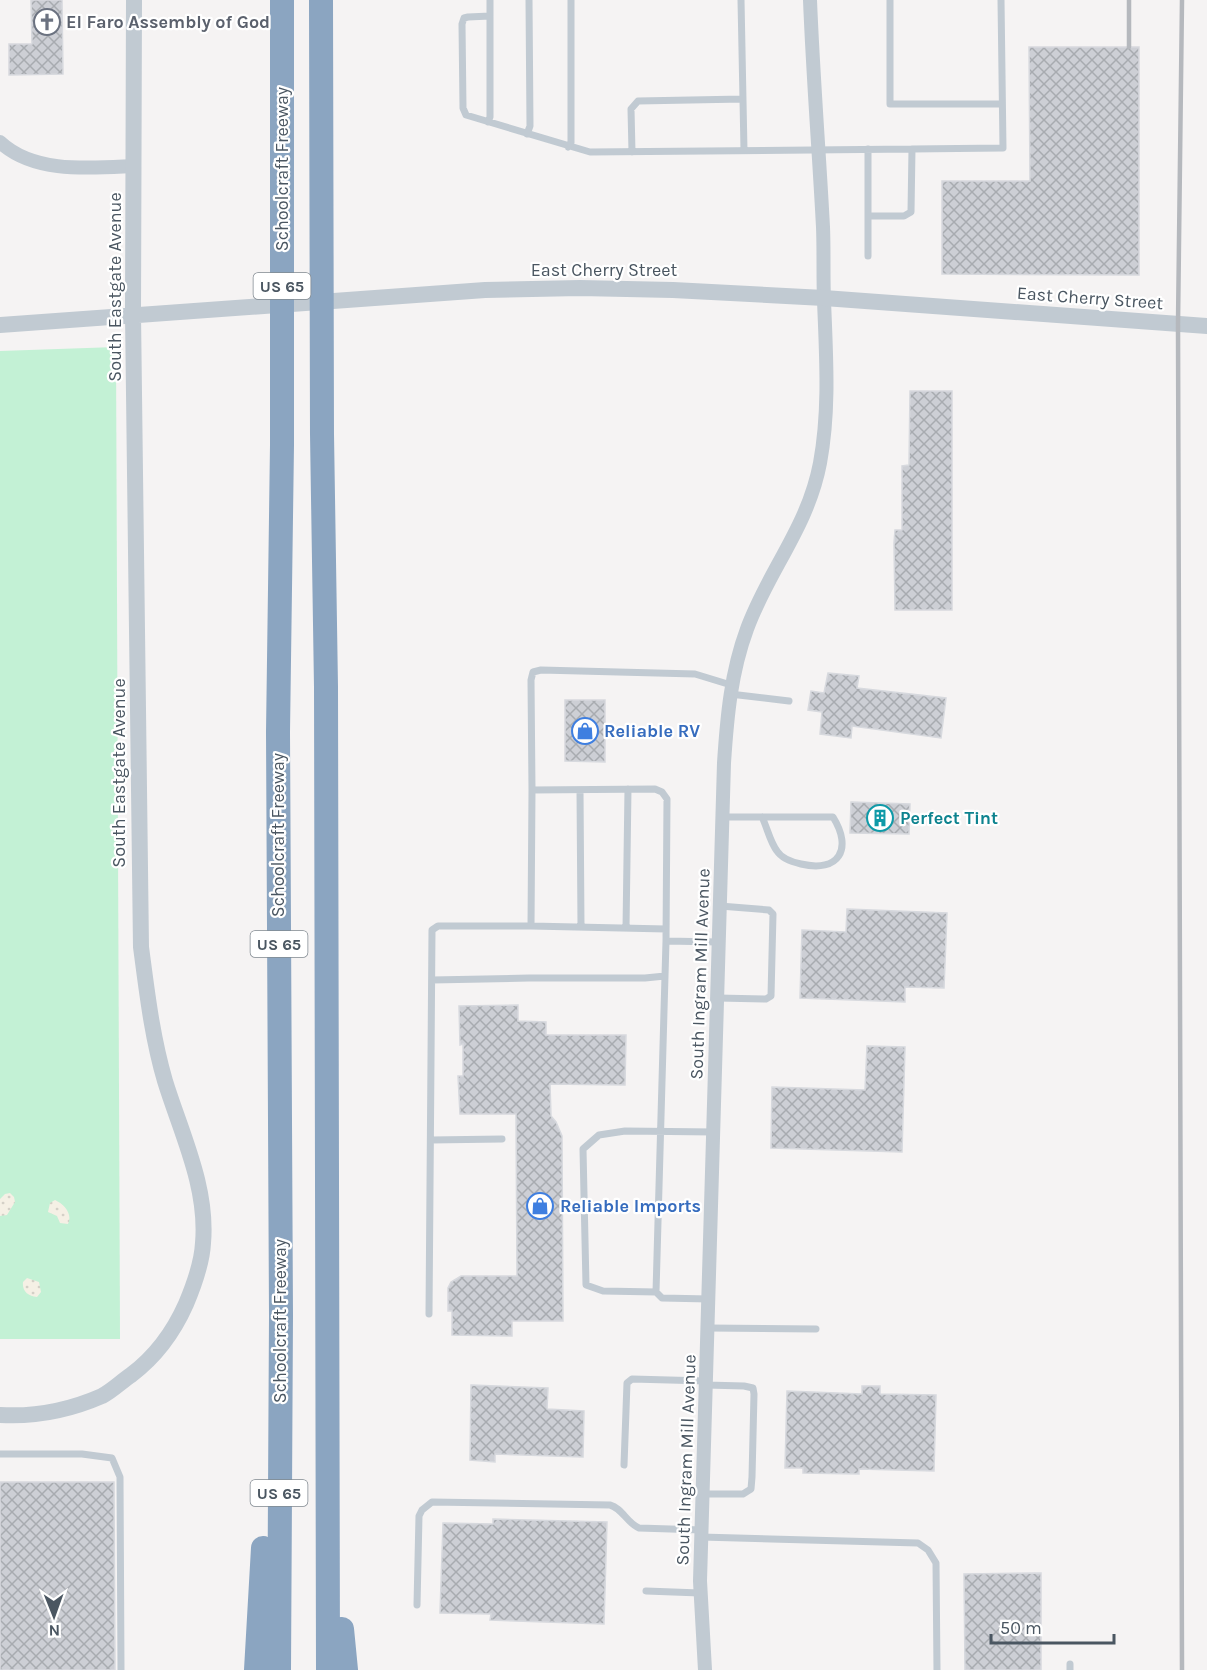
<svg xmlns="http://www.w3.org/2000/svg" width="1207" height="1670" viewBox="0 0 1207 1670" font-family="Karla,sans-serif">
<style>
.green{fill:#c3f1d5}
.sand{fill:url(#sand-dots)}
.building{fill:url(#building-cross-hatch);stroke:#d7d9de;stroke-width:1.5}
.lines{fill:none;stroke-linecap:round;stroke-linejoin:round}
.service{stroke:#c1cad2;stroke-width:7}
.minor{stroke:#c1cad2;stroke-width:14}
.tertiary{stroke:#c1cad2;stroke-width:16}
.motorway{stroke:#8ba5c1;stroke-width:24}
.rail{stroke:#b5b8bd;stroke-width:4.5}
.labels{text-anchor:middle;stroke-width:4.5;stroke-linejoin:round;paint-order:stroke}
.shield{fill:#fff;stroke:#808990;stroke-width:1.5}
.shield-label{font-size:16px;font-weight:bold;fill:#4a5661}
.worship-label{font-size:18px;font-weight:bold;fill:#5b616d;stroke:#fff;text-anchor:start}
.street-label{font-size:18px;fill:#4a5661;stroke:#fff}
.shop-label{font-size:18px;font-weight:bold;fill:#366cbe;stroke:#fff;text-anchor:start}
.culture-label{font-size:18px;font-weight:bold;fill:#0d838f;stroke:#fff;text-anchor:start}
</style>
<defs>
<pattern id="sand-dots" width="8" height="8" patternUnits="userSpaceOnUse" patternTransform="scale(1.5)"><rect width="8" height="8" fill="#f5f0e5"/><path d="M2 2h.1M6 6h.1" fill="none" stroke="#d4d0c7" stroke-width="1.8" stroke-linecap="round"/></pattern>
<pattern id="building-cross-hatch" width="8" height="8" patternUnits="userSpaceOnUse" patternTransform="scale(1.5)"><rect width="8" height="8" fill="#cdcfd5"/><path d="M0 0l8 8M0 8l8-8" fill="none" stroke="#a8abb0"/></pattern>
</defs>
<rect width="100%" height="100%" fill="#f5f3f3"/>
<path class="green" d="M116 347 120 1339H0V351Z"/>
<path class="sand" d="M10 1193 14 1197 15 1202 7 1215 0 1216V1199L5 1194Z
M55 1200C64 1204 73 1214 68 1224L60 1223 57 1216 48 1212 50 1203Z
M27 1278 39 1282 41 1292 37 1297C28 1296 22 1291 23 1282Z"/>
<path class="building" d="M31 0H62L63 74 9 75V44H32Z
M1029 47H1139V275L942 274V181H1030Z
M910 391H952V610H895L894 543 895 530H902V466L909 465Z
M828 673 859 676 857 688 946 698 941 738 852 726 851 738 820 734 822 712 808 710 811 691 824 693Z
M565 700H605V762L565 761Z
M851 802 910 804 909 834 850 833Z
M847 909 947 913 944 988 905 987V1002L800 998 802 930 846 932Z
M518 1005V1021L546 1022V1035H626L625 1085 550 1084 551 1116 556 1122 562 1136 563 1321H512V1336L452 1335V1311H448V1288L451 1282 461 1276H517L516 1114H460L458 1076H463V1044L460 1045 459 1006Z
M867 1046 905 1047 902 1152 771 1148 772 1087 865 1090Z
M471 1385 548 1388 547 1409 584 1411 583 1457 495 1454V1462L470 1460Z
M862 1386H880V1394L936 1395 934 1471 859 1469V1474L803 1473V1468H785L787 1391 862 1394Z
M0 1482H114L115 1670H0Z
M493 1519 607 1522 604 1624 490 1620 491 1614 440 1613 443 1523 493 1524Z
M1041 1573V1670H965L964 1574Z"/>
<g class="lines">
<path class="service" d="M741 0 744 150
M890 0V104H1002
M490 16 468 17 464 18 462 24 463 108 466 115 590 152 912 149 911 212 904 216H868
M488 122 490 117V0
M527 134 530 126 529 0
M568 147 571 143V0
M868 149V256
M912 149 1003 148 1001 0
M632 152 631 109 638 101 743 99
M730 694 789 701
M532 790 531 680 533 672 541 670 695 674 731 685
M580 790 581 927
M722 817H833C853 849 839 873 801 864 792 862 782 859 777 851 770 842 767 827 762 817
M531 926 666 929
M626 928 628 789
M666 941 719 942
M432 980 529 978H645L665 976
M718 998 766 999 771 996 773 914 769 910 720 906
M431 1140 502 1139
M656 1292 603 1291 586 1285 583 1149 599 1135 625 1131 714 1132
M429 1314 432 930 438 926H531L532 790 655 789 662 792 667 799 666 941 656 1292 662 1298 709 1299
M708 1328 816 1329
M0 1454H82L112 1458 120 1477 121 1670
M624 1465 627 1383 632 1379 706 1381
M703 1494H743L751 1489 752 1477 754 1394 753 1388 744 1386 706 1385
M701 1537 918 1543 928 1550 936 1563 937 1670
M646 1591 700 1593
M417 1605 419 1516 422 1510 432 1502 610 1505C622 1508 627 1523 639 1528L702 1530
M1070 1664V1670"/>
<path class="minor" d="M0 142C34 174 91 168 134 166
M705 1670 700 1581 724 763C727 717 731 672 747 629 768 571 808 527 820 463 830 409 826 355 824 300 823 276 824 251 823 227 819 151 813 76 810 0"/>
<path class="tertiary" d="M0 325 485 290 580 288 673 290 824 298 1207 326
M0 1415C34 1417 70 1410 102 1396 112 1391 122 1381 131 1375 155 1357 174 1331 186 1304 194 1285 202 1264 203 1243 208 1187 181 1133 165 1081 152 1037 147 992 141 947L133 314 134 0"/>
<path class="motorway" d="M321 0 322 434 326 687 328 1670
M342 1629 346 1670
M256 1670 263 1548
M279 1670 281 1316 278 732 282 445V0"/>
<path class="rail" d="M1129 0V47
M1182 0 1178 324 1182 1670"/>
</g>
<defs>
<symbol id="church-ring" viewBox="-11 -11 22 22"><circle r="9.5" fill="#fff" stroke="#6b7280" stroke-width="1.5"/><path d="M-1.2-6h2.4v3.5h3.3v2.4h-3.3V6h-2.4V-.1h-3.3v-2.4h3.3Z" fill="#6b7280"/></symbol>
<symbol id="shop-ring" viewBox="-11 -11 22 22"><circle r="9.5" fill="#fff" stroke="#3f7fe0" stroke-width="1.5"/><path d="M-5-2.5h2.3a2.7 3.5 0 0 1 5.4 0H5L5.5 6h-11ZM-1.5-2.5h3a1.5 2.3 0 0 0-3 0Z" fill="#3f7fe0"/></symbol>
<symbol id="building-ring" viewBox="-11 -11 22 22"><circle r="9.5" fill="#fff" stroke="#0f9aa8" stroke-width="1.5"/><path d="M-4-6H4V6H1V3H-1V6H-4ZM-2.5-4.3h1.7v1.8h-1.7ZM.8-4.3h1.7v1.8H.8ZM-2.5-1h1.7V.8h-1.7ZM.8-1h1.7V.8H.8Z" fill="#0f9aa8"/></symbol>
</defs>
<g fill-rule="evenodd">
<use href="#church-ring" x="32" y="7" width="30" height="30"/>
<use href="#shop-ring" x="570" y="716" width="30" height="30"/>
<use href="#building-ring" x="865" y="803" width="30" height="30"/>
<use href="#shop-ring" x="525" y="1191" width="30" height="30"/>
</g>
<g class="labels">
<g class="shield">
<rect x="253.5" y="273" width="57" height="26" rx="4.5"/>
<rect x="250.5" y="931" width="57" height="26" rx="4.5"/>
<rect x="250.5" y="1480" width="57" height="26" rx="4.5"/>
</g>
<g class="shield-label">
<text x="282" y="292">US 65</text>
<text x="279" y="950">US 65</text>
<text x="279" y="1499">US 65</text>
</g>
<g class="worship-label">
<text x="66" y="28">El Faro Assembly of God</text>
</g>
<g class="street-label">
<text transform="translate(282 169) rotate(-90)" y="6">Schoolcraft Freeway</text>
<text x="604" y="276">East Cherry Street</text>
<text transform="translate(115 287) rotate(-90)" y="6">South Eastgate Avenue</text>
<text transform="translate(1090 298) rotate(4)" y="6">East Cherry Street</text>
<text transform="translate(119 773) rotate(-90)" y="6">South Eastgate Avenue</text>
<text transform="translate(278 835) rotate(-90)" y="6">Schoolcraft Freeway</text>
<text transform="translate(700 974) rotate(-88)" y="6">South Ingram Mill Avenue</text>
<text transform="translate(280 1321) rotate(-90)" y="6">Schoolcraft Freeway</text>
<text transform="translate(686 1460) rotate(-88)" y="6">South Ingram Mill Avenue</text>
</g>
<g class="shop-label">
<text x="604" y="737">Reliable RV</text>
<text x="560" y="1212">Reliable Imports</text>
</g>
<g class="culture-label">
<text x="900" y="824">Perfect Tint</text>
</g>
</g>
<g transform="translate(54 1616) rotate(179)" stroke="#ffffff" stroke-width="4.5" paint-order="stroke">
<path d="M0-4.5L10 22L0 15L-10 22Z" fill="#4a5661"/>
<text y="-9" font-size="16" font-weight="bold" text-anchor="middle" fill="#4a5661">N</text>
</g>
<path d="M991 1634v9h123v-9" fill="none" stroke="#4a5661" stroke-width="3"/>
<text x="1000" y="1634" font-size="18" fill="#4a5661" stroke="#ffffff" stroke-width="4.5" paint-order="stroke">50 m</text>
</svg>
